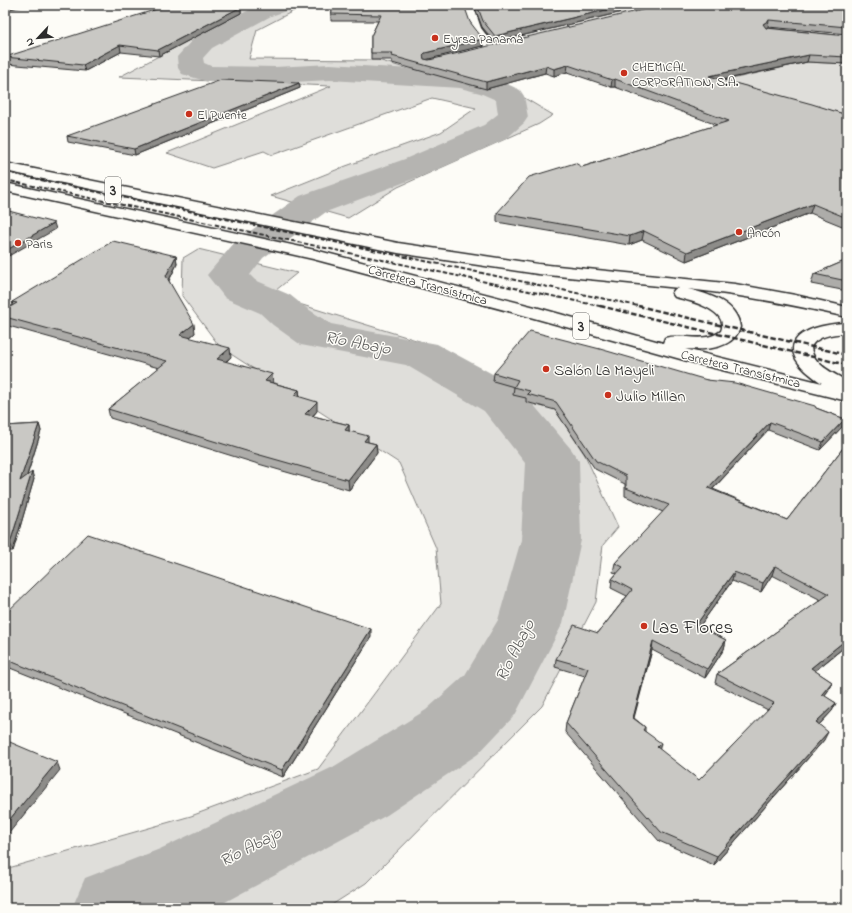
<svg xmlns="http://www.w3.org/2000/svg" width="852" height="913" viewBox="0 0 852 913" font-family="'Indie Flower',sans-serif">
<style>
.green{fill:#dfdeda;stroke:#858482}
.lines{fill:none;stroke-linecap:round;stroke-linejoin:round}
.river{fill:#b5b4b1;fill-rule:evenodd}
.street-casing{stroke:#2b2b2b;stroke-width:3}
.primary-casing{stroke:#2b2b2b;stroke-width:3}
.street{fill:#fdfcf7;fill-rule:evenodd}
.primary{fill:#fdfcf7;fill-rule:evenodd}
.rail-far2{stroke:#2b2b2b;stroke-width:1.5;stroke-dasharray:2.5 1.5;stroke-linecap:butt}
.rail-far1{stroke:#2b2b2b;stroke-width:2;stroke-dasharray:4.5 2;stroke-linecap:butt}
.rail{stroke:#2b2b2b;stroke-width:2.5;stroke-dasharray:5.5 2.5;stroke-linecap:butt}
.wall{fill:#adaca9;stroke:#2b2b2b;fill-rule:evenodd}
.shaded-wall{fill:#8d8c89;stroke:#2b2b2b}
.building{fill:#c9c8c4;stroke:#2b2b2b;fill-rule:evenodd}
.poi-dot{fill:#c8321e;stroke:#fdfcf7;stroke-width:1.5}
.labels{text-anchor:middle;stroke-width:3;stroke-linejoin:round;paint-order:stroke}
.far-poi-label{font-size:13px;fill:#2b2b2b;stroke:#fdfcf7;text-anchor:start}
.far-street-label{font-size:13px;fill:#2b2b2b;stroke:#fdfcf7}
.shield{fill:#fdfcf7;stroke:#6a6a68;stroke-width:1}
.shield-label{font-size:15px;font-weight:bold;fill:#2b2b2b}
.poi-label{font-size:16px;fill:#2b2b2b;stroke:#fdfcf7;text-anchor:start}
.water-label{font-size:17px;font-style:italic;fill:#5b5b5a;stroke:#fdfcf7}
.near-poi-label{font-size:19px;fill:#2b2b2b;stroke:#fdfcf7;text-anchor:start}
</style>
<rect width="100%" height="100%" fill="#fdfcf7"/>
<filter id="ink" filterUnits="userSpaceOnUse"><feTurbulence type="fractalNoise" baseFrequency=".025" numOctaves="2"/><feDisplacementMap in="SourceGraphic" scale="8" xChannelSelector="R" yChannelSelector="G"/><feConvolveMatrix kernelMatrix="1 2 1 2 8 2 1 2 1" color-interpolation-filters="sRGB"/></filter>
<g filter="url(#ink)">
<path class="green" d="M105 5H305L257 30 249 59 378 60 408 69 420 70 440 65 516 93 553 115 539 124 398 187 348 218 271 196 346 166 441 132 476 108 432 98 272 155 264 151 212 168 167 153 331 86 119 77 238 14 104 6Z
M807 62 847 64V122L714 83Z
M198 249 297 273 270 295 442 348 555 410 585 455 618 527 603 545 596 602 542 706 366 883 327 908H5V869L191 816 318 769 441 604 436 548 399 463 220 347 182 296 183 258Z"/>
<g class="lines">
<path class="river" d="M259 5H292L289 10 271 16 212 48 203 58 204 63 211 66 275 67 330 64 460 72 499 80 520 90 524 96 528 117 524 123 506 139 429 173 326 212 263 258 250 275 255 280 290 295 305 307 331 324 437 344 520 389 571 449 579 461 581 540 563 623 515 715 478 754 387 815 214 908H72L85 878 160 849 333 767 426 710 465 675 498 620 521 540 525 463 484 411 406 365 301 345 273 325 260 313 225 298 207 275 235 242 300 196 405 159 484 125 498 114 496 100 480 93 460 88 330 80 275 83 208 82 182 74 178 68 177 57 194 38Z"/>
<defs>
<path id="street" d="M463 5H473L481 28 496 48 495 50H487L471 28Z"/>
<path id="primary" d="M5 163 398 243 538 264 735 284 795 295 847 307V317C794 305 742 295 688 289 708 294 737 302 740 327 734 350 703 350 685 349L822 383C768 348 797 325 847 323V333C835 334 817 335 811 347 812 364 833 373 847 381V401L702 365 523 315 313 259 5 191V183L315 250 535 307 663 343 665 338C684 333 704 344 721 331 730 310 688 300 675 297L672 293 675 289 679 288 538 274 398 253 5 171Z"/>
</defs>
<use href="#street" class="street-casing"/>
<use href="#primary" class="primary-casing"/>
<use href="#street" class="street"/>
<use href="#primary" class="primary"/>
<path class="rail-far2" d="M5 172 46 181
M5 180 8 181"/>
<path class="rail-far1" d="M5 180 604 307
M41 180 643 307"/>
<path class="rail" d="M600 306 847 365
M638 306 847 355"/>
</g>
<path class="wall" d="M334 5 470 22 482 46 426 59 429 60 847 5V34L768 27 766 28 847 36V64L807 62 723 80 847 115V228L810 213 686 261 642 240 629 245 497 222V213L582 167 717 125 615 87H611L567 72 554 76 545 73 486 89 392 63V60H371V36L378 21H331V14Z
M474 5H652L495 42 482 27Z
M241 7V13L159 56 121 52 85 71 6 64 5 58V57Z
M299 83 300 88 135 155 68 142 67 136Z
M176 256 177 264 169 281 195 333 189 338 231 357 226 362 273 383 299 390 300 397 317 411 313 416 349 425V431L368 442 376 444 377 453 349 490 255 463 110 418 108 409 159 368 5 325V310L13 305 12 302Z
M847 260V291L811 284 814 274Z
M494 373 707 380 816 408 845 419 842 427 820 450 768 430 713 489 787 520 843 448 847 645 815 671 832 682 828 691 824 696 836 703 832 711 819 725 824 740 714 865 659 841 565 732 566 723 585 676 555 667 556 659 598 633 627 596 611 588 612 579 617 573 613 572 615 563 663 512 625 496V484L595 469 555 410 526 402V398L513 395 514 387 493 381ZM772 575 821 600 717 674 715 683 768 710 699 780 659 750 645 731V727L634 718 652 650 705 678 724 649 726 640 699 627 732 581 761 592Z
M39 424 41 431 27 476 34 479 13 551H5V426Z
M5 614 371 637 283 777 5 666Z"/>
<path class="shaded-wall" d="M5 5H29L5 10Z
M627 5H652L495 42V36Z
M241 7V13L159 56 158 50Z
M769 20 768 27 762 31 763 24Z
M483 39 482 46 425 60 423 62V55L425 53Z
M120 45 121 52 85 71 83 65Z
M809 55 807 62 708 83 709 76Z
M568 65 567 72 554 76V69Z
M546 66 545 73 486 89V82Z
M615 79V87H611L612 80Z
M299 83 300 88 135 155 134 149Z
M813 204 810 213 686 261 687 252Z
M54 223 56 229 5 258V251Z
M644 231 642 240 629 245 630 236Z
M176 256 177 264 167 284 166 276Z
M194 324 195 333 181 344 180 335Z
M230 348 231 357 218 368 217 359Z
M272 374 273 383 265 381Z
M299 390 300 399 294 395Z
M317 402V411L306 423 305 414Z
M845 419 842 427 820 450 823 442Z
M770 422 768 430 706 496 708 488Z
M39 424 41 431 23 488 20 481Z
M349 425V435L345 430Z
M368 436V445L364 441Z
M376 444 377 453 349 490 348 480Z
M32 472 34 479 13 551 10 543Z
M775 566 772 575 761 592 763 583Z
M734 572 732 581 694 634 696 625Z
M371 629V637L283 777 282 770Z
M847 639V645L807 677 811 668Z
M726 640 724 649 705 678 707 669Z
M653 641 652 650 631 726 633 718Z
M832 682 828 691 818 703 822 694Z
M836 703 832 711 813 731 816 722Z
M828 732 824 740 714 865 717 856Z
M661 743 659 752 657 747Z
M57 762 60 770 5 838V825Z"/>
<path class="building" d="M170 5H205L241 7 158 50 120 45 83 65 5 57Z
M334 5H464L470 22 483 39 425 53 423 55 424 59 429 60 663 5H847V27L769 20 763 24 766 28 847 36V57L809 55 709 76 812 104 847 115V218L813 204 687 252 644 231 630 236 497 213 529 177 575 163 582 167 729 121 615 79 612 80 568 65 554 69 546 66 486 82 392 56 393 53H371V36L381 15 331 14Z
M477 5H627L495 36 483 21Z
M221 80 299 83 134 149 67 136Z
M5 210 54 223 5 251Z
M113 241 176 256 166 276 194 324 180 335 230 348 217 359 272 374 265 381 299 390 294 395 317 402 305 414 349 425 345 430 368 436 364 441 376 444 348 480 253 453 108 409 167 361 5 317V310L17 303 12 302Z
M847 260V281L814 274Z
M530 331 600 349 707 380 735 383 815 406 816 408 845 419 823 442 770 422 708 488 787 520 843 448 847 449V639L811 668 832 682 822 694 836 703 816 722 828 732 717 856 661 832 566 723 588 668 556 659 574 625 598 633 632 590 612 579 623 567 615 563 669 505 626 488V476L596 461 556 402 527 394 530 391 514 387 518 380 494 373ZM775 566 829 594 717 674 774 703 699 780 657 747 661 743 643 730 645 727 633 718 653 641 707 669 726 640 696 625 734 572 763 583Z
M39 424 20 481 32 472 10 543H5V426Z
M88 534 371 629 282 770 5 659V614Z
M5 740 57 762 5 825Z"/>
</g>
<g class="poi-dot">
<circle cx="435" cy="38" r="4"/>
<circle cx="624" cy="73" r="4"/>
<circle cx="189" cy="114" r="4"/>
<circle cx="739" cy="232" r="4"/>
<circle cx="18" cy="243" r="4"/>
<circle cx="546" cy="369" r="4"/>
<circle cx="608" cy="395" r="4"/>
<circle cx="644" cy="626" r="4"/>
</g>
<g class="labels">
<g class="far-poi-label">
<text x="443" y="43">Eyrsa Panamá</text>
<text x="632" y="71">CHEMICAL<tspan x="632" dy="15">CORPORATION, S.A.</tspan></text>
<text x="197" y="119">El Puente</text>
<text x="747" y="237">Ancón</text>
<text x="26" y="248">Paris</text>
</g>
<g class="far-street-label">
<text transform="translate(428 284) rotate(15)" y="5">Carretera Transístmica</text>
<text transform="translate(741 368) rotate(14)" y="5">Carretera Transístmica</text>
</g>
<g class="shield">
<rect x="105" y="177" width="16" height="26" rx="3"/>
<rect x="573" y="313" width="16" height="26" rx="3"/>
</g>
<g class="shield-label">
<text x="113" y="195">3</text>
<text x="581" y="331">3</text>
</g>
<g class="poi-label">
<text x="554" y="375">Salón La Mayeli</text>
<text x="616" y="401">Julio Millan</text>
</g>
<g class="water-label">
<text transform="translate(358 342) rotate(11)" y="6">Río Abajo</text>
<text transform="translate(514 650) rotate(-63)" y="6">Río Abajo</text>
<text transform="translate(250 846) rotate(-27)" y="6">Río Abajo</text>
</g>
<g class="near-poi-label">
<text x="652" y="633">Las Flores</text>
</g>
</g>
<rect width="852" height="913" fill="none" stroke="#fdfcf7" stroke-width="20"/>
<rect x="10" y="10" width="832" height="893" fill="none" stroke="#2b2b2b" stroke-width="1.5" filter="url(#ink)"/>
<g transform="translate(38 38) rotate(244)" stroke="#fdfcf7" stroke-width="3" paint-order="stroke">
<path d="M0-3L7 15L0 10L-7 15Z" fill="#2b2b2b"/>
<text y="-6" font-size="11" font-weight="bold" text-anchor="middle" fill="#2b2b2b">N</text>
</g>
</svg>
